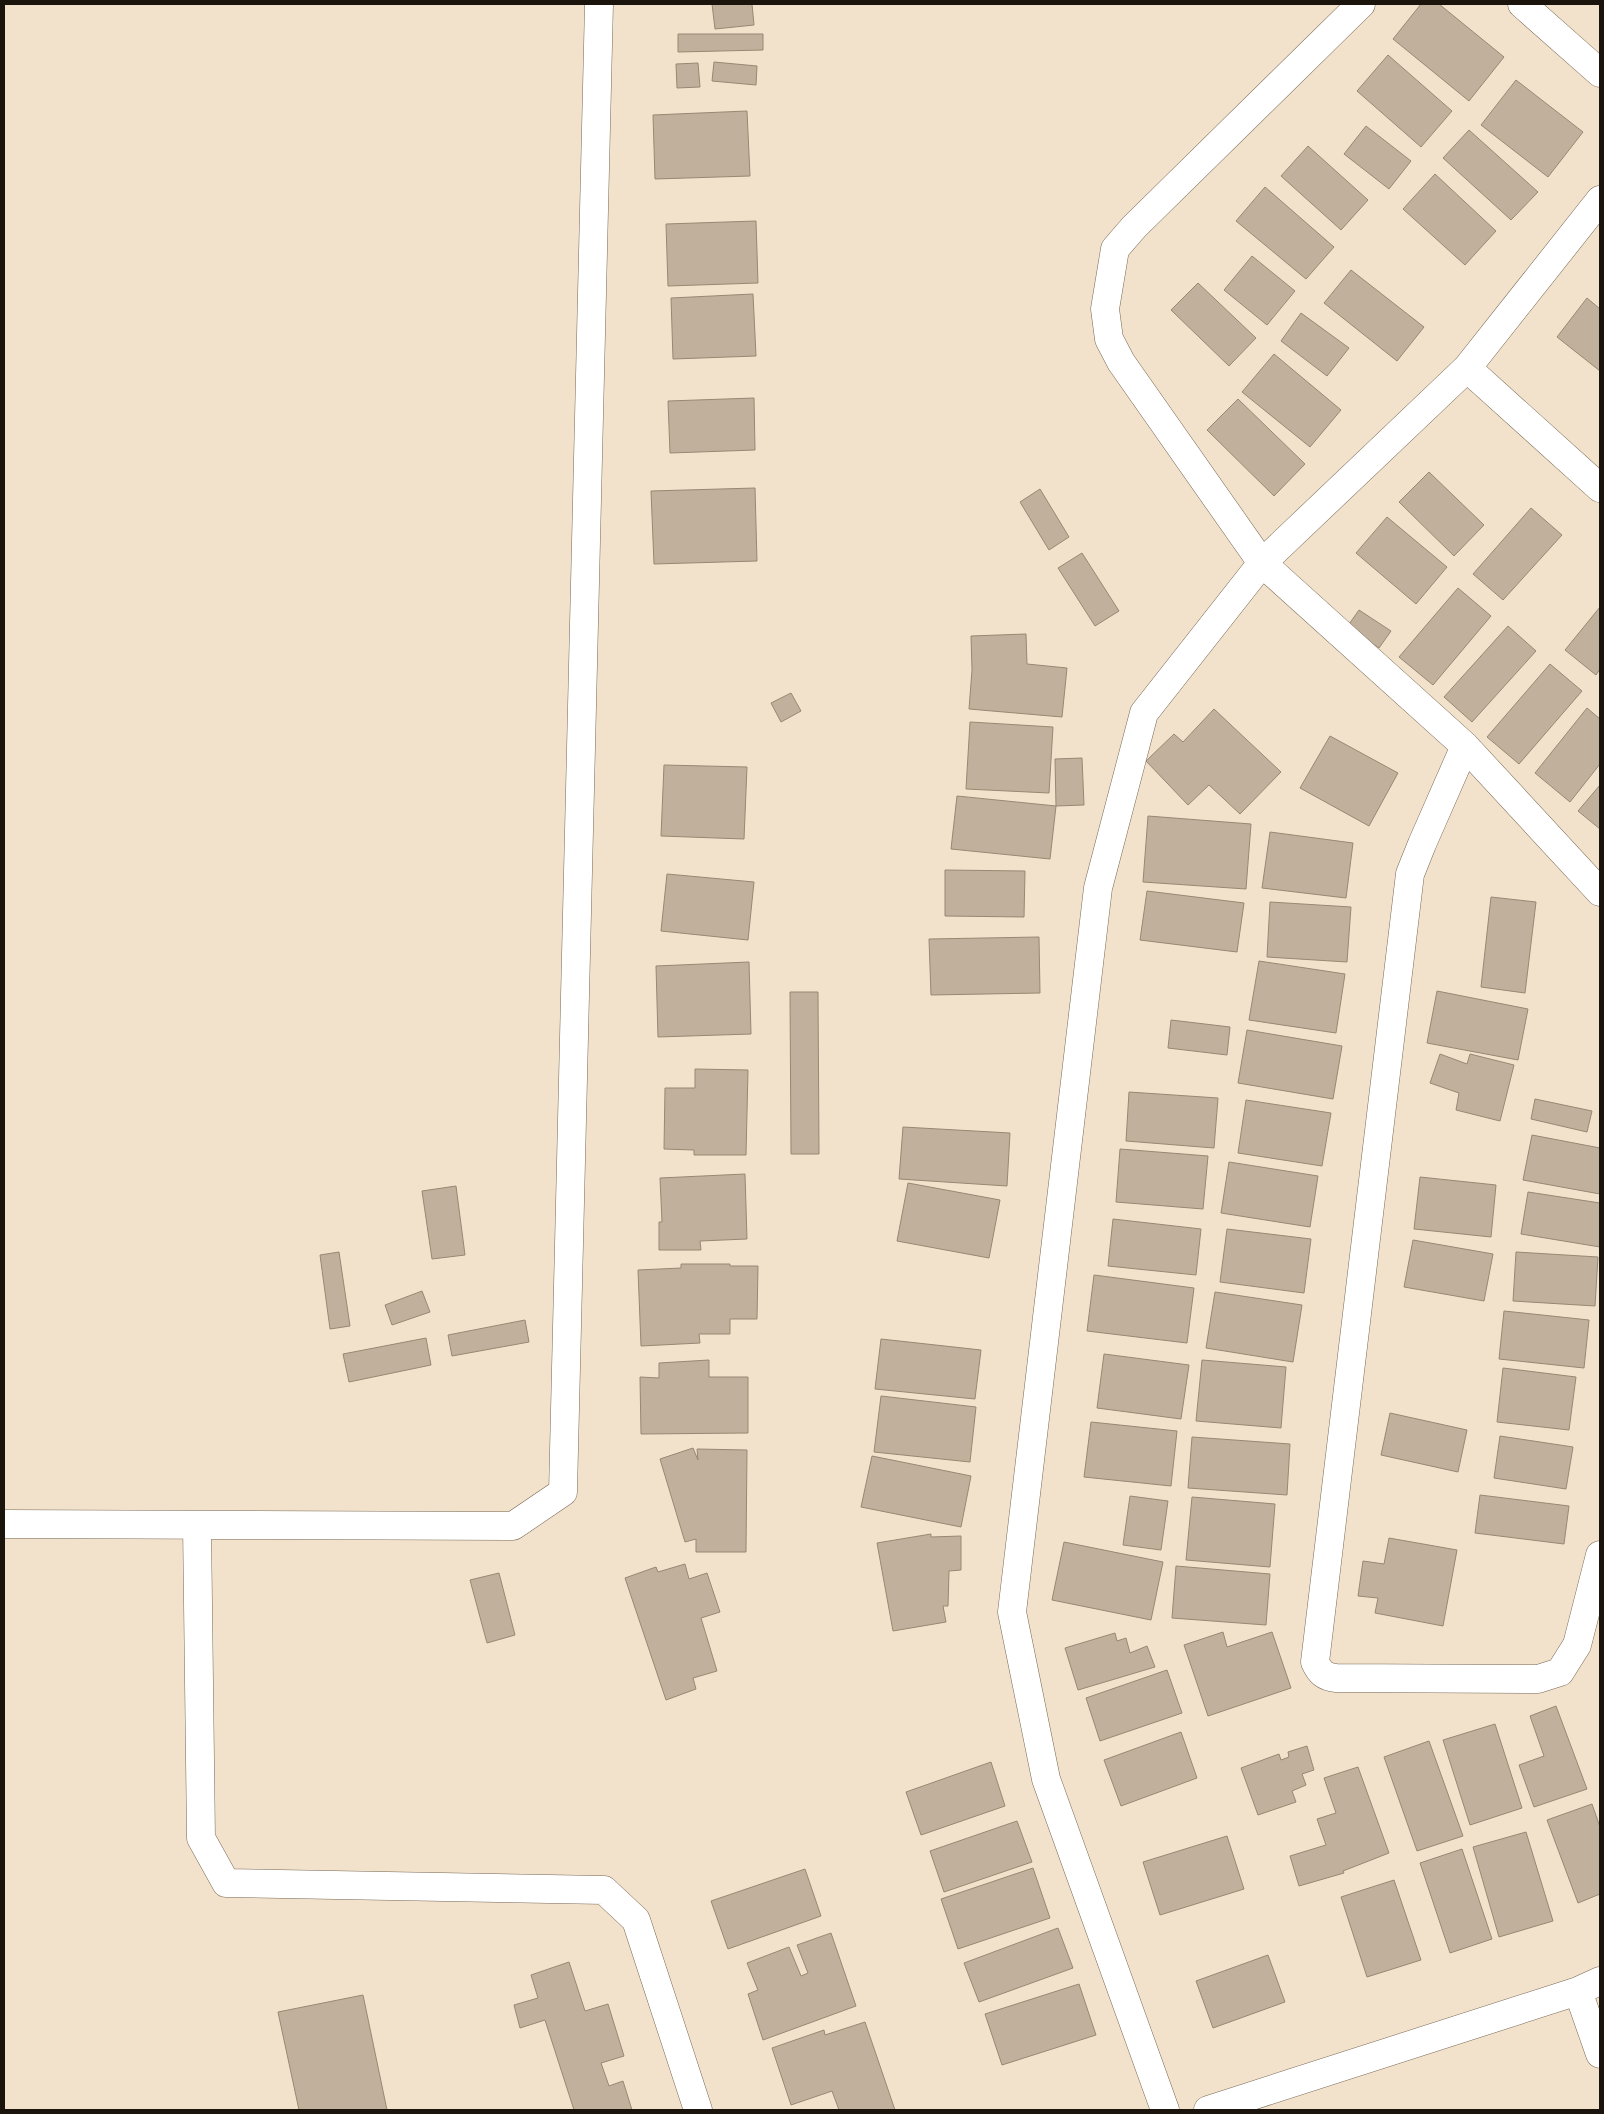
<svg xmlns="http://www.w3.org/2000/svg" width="1604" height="2114" viewBox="0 0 1604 2114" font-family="Karla,sans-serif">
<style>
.building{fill:#c1b19c;stroke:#978874}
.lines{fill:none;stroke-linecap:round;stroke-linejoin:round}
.street-casing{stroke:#786956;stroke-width:29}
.street{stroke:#fff;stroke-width:28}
</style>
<rect width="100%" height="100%" fill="#f2e2cb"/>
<path class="building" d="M712 4H752L754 25 715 29Z
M1421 4H1439L1504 57 1469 101 1393 39Z
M678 34H763V50L678 52Z
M1388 55 1452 111 1421 147 1357 91Z
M714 62 757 66 756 85 712 81Z
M698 63 700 87 677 88 676 64Z
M1516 80 1583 132 1548 177 1481 125Z
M747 111 750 176 655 179 653 115Z
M1366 126 1411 161 1389 189 1344 154Z
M1469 130 1538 192 1511 220 1443 158Z
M1308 146 1368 200 1341 230 1281 176Z
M1435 174 1496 231 1465 265 1403 209Z
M1265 187 1334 247 1306 279 1236 221Z
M756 221 758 283 668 286 666 224Z
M1252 256 1295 291 1267 325 1224 290Z
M1351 270 1424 327 1397 361 1324 303Z
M1198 283 1256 338 1229 366 1171 310Z
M753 294 756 356 673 359 671 298Z
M1587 298 1600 309V371L1557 337Z
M1301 313 1349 348 1327 376 1281 341Z
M1274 354 1341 410 1310 447 1242 392Z
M754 398 755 450 670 453 668 401Z
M1238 399 1305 464 1274 496 1207 430Z
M1429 472 1484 525 1454 556 1399 502Z
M755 488 757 561 654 564 651 491Z
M1040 489 1069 537 1049 550 1020 502Z
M1531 508 1562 535 1503 600 1473 574Z
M1387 517 1447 567 1416 604 1356 553Z
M1082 553 1119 611 1095 626 1058 568Z
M1458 588 1491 616 1433 685 1399 657Z
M1600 607V669L1596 675 1565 650Z
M1359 610 1391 631 1379 648 1347 627Z
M1508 626 1536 651 1472 722 1444 697Z
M1026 634 1027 664 1067 668 1062 717 969 709 972 670 971 636Z
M1550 664 1582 691 1519 764 1487 737Z
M791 693 801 711 781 722 771 703Z
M1587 708 1600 719V764L1570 802 1535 773Z
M1214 709 1281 772 1240 814 1209 785 1188 805 1146 761 1174 734 1183 742Z
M970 722 1053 727 1049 793 966 789Z
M1330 736 1398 773 1369 826 1300 788Z
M1082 758 1084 805 1056 806 1055 759Z
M664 765 747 767 744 839 661 836Z
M1600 785V829L1578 811Z
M957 796 1056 806 1050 859 951 849Z
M1148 816 1251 824 1246 889 1143 882Z
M1270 832 1353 843 1346 898 1262 888Z
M945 870 1025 871 1024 917 945 916Z
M667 874 754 882 748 940 661 931Z
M1147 891 1244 903 1237 952 1140 940Z
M1491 897 1536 902 1525 993 1481 987Z
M1270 902 1351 907 1347 962 1267 957Z
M1039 937 1040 993 931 995 929 939Z
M1259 961 1345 974 1336 1033 1249 1020Z
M749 962 751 1034 658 1037 656 966Z
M1437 991 1528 1009 1518 1060 1427 1043Z
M790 992H818L819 1154H791Z
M1171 1020 1230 1027 1227 1055 1168 1048Z
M1247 1030 1342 1046 1333 1099 1238 1083Z
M1440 1054 1467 1064 1470 1054 1514 1065 1500 1121 1456 1110 1459 1093 1430 1083Z
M695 1069 748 1070 746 1155H694V1150L664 1149 665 1088H695Z
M1129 1092 1218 1098 1214 1148 1126 1141Z
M1535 1099 1592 1111 1587 1132 1531 1119Z
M1246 1100 1331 1113 1322 1166 1238 1153Z
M903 1127 1010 1133 1007 1186 899 1179Z
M1532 1135 1600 1148V1194L1523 1180Z
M1120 1149 1208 1156 1203 1209 1116 1202Z
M1229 1162 1318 1176 1310 1227 1221 1213Z
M745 1174 747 1239 700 1241 701 1250H659V1222H662L660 1178Z
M1420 1177 1496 1185 1491 1237 1414 1229Z
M908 1183 1000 1200 989 1258 897 1241Z
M456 1186 465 1255 432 1259 422 1191Z
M1528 1192 1600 1203V1247L1521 1234Z
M1113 1219 1201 1229 1196 1275 1108 1266Z
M1227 1229 1311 1239 1304 1293 1220 1282Z
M1413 1240 1493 1254 1484 1301 1404 1287Z
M339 1252 350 1326 330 1329 320 1255Z
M1516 1252 1598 1257 1595 1306 1513 1301Z
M681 1264H730V1266H758L757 1319H730V1334H699L700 1343 641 1346 638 1270 681 1268Z
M1094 1275 1194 1288 1187 1343 1087 1331Z
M422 1291 430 1312 392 1325 385 1305Z
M1215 1292 1302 1305 1293 1362 1206 1348Z
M1504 1311 1589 1320 1584 1368 1499 1359Z
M525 1320 529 1342 452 1356 448 1335Z
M426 1338 431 1365 349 1382 343 1354Z
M881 1339 981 1350 975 1399 875 1389Z
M1104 1354 1189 1365 1181 1419 1097 1408Z
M709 1360V1377H748V1433L641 1434 640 1377 659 1378V1363Z
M1202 1360 1286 1367 1281 1428 1196 1421Z
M1503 1368 1576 1377 1569 1430 1497 1422Z
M881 1396 976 1407 970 1462 874 1452Z
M1390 1413 1467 1430 1458 1472 1381 1455Z
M1091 1422 1177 1431 1171 1486 1084 1477Z
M1500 1436 1573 1447 1566 1489 1494 1478Z
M1192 1437 1290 1444 1287 1495 1188 1488Z
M693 1448 698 1460 697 1449 747 1450 746 1552H696V1539L685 1542 660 1459Z
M872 1456 971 1476 961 1527 861 1507Z
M1480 1495 1569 1506 1564 1544 1475 1533Z
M1130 1496 1168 1501 1161 1550 1123 1545Z
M1192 1497 1275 1504 1270 1567 1186 1560Z
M931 1534V1537L961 1536V1570L949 1571 948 1606H943L946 1622 893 1631 877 1543Z
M1389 1538 1457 1550 1443 1626 1375 1613 1378 1598 1358 1596 1363 1561 1384 1564Z
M1064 1542 1163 1562 1151 1620 1052 1600Z
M685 1564 689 1579 707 1573 720 1612 701 1618 717 1671 693 1678 696 1689 666 1700 625 1578 656 1567 658 1572Z
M1176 1566 1270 1574 1266 1625 1172 1618Z
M499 1573 515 1635 487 1643 470 1580Z
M1223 1632 1227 1647 1272 1632 1291 1688 1208 1716 1184 1645Z
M1115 1633 1117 1641 1126 1638 1130 1653 1147 1646 1155 1667 1078 1690 1065 1648Z
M1167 1670 1182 1713 1100 1741 1086 1698Z
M1556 1706 1587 1789 1534 1807 1519 1765 1544 1756 1530 1716Z
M1495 1724 1522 1808 1470 1825 1443 1740Z
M1181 1732 1197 1778 1121 1806 1104 1760Z
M1429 1741 1463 1836 1417 1851 1384 1757Z
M1307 1746 1314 1770 1302 1774 1306 1785 1292 1791 1296 1802 1258 1815 1241 1768 1279 1754 1281 1760 1289 1757 1288 1752Z
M991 1762 1005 1806 921 1835 906 1792Z
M1358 1767 1389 1853 1343 1871 1344 1873 1299 1886 1290 1856 1326 1845 1317 1819 1336 1813 1324 1778Z
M1592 1804 1600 1827V1894L1578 1903 1547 1820Z
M1017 1821 1032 1862 944 1892 930 1851Z
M1526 1832 1553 1921 1499 1937 1473 1847Z
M1227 1836 1244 1889 1160 1915 1143 1862Z
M1462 1849 1492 1939 1450 1953 1420 1863Z
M1033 1868 1050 1918 958 1949 941 1899Z
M805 1869 821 1916 728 1949 711 1901Z
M1394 1880 1421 1960 1367 1977 1341 1897Z
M1058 1928 1073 1968 979 2002 964 1963Z
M831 1933 856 2006 763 2040 748 1994 758 1990 747 1963 789 1947 801 1976 808 1973 797 1945Z
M1268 1955 1285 2002 1213 2028 1196 1981Z
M569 1962 585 2011 608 2004 624 2056 601 2063 609 2086 623 2081 632 2110H574L545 2020 520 2028 514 2005 538 1998 531 1975Z
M1079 1984 1096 2035 1002 2065 985 2014Z
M363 1995 387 2110H299L278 2012Z
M865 2022 895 2110H839L832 2091 791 2105 772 2048 824 2030 825 2035Z"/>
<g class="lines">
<defs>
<path id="street" d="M1361 4 1134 227 1115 249 1105 309 1109 339 1121 362 1262 563 1465 746 1600 892
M1522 4 1600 73
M1467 368 1600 488
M1465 746 1422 844 1410 874 1315 1662C1320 1673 1325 1677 1336 1678L1538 1679 1560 1672 1577 1645 1600 1555
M4 1524 513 1526 563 1492 599 4
M197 1525 201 1838 226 1883 604 1890 636 1920 698 2110
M1578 1991 1600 2054
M1165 2110 1046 1779 1012 1612 1098 888 1144 713 1262 563 1467 368 1600 200
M1208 2110 1578 1991 1600 1981"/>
</defs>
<use href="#street" class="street-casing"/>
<use href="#street" class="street"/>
</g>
<rect width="1604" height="2114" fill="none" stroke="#1a140c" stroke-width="10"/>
</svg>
